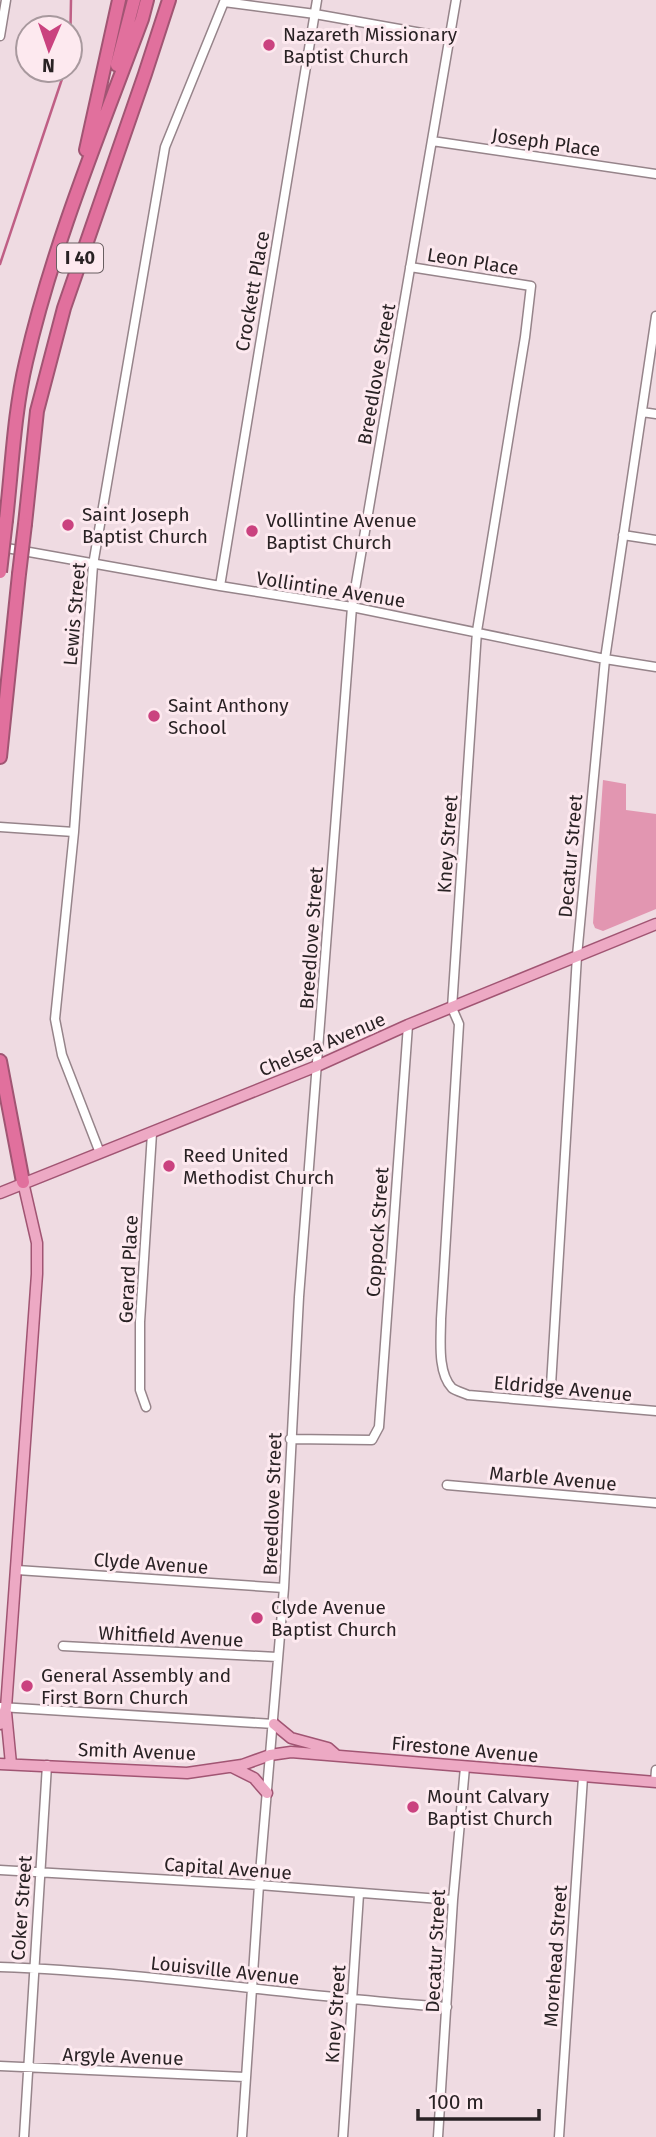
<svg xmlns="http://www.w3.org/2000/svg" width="656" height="2137" viewBox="0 0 656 2137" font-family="'Fira Sans',sans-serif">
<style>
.park{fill:#e296b1}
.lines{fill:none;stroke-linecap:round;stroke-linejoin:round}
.stream{stroke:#bf5f85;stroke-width:2.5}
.minor-casing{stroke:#96848a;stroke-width:11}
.major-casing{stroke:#a15573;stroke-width:13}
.highway-casing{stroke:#a15573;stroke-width:16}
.minor{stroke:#fff;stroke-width:8}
.major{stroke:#eda9c4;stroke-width:10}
.highway{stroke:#e1709d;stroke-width:12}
.highway-bridge-casing{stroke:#a15573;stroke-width:16;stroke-linecap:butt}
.highway-bridge{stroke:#e1709d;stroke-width:12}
.poi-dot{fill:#ca427f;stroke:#fde9ef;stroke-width:2.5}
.labels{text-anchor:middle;stroke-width:6;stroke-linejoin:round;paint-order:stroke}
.shield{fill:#fde9ef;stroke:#695e61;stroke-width:2}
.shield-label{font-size:18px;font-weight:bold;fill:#292224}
.poi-label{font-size:19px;fill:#292224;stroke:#fde9ef;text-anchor:start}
.street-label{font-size:19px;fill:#292224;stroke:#fde9ef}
</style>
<rect width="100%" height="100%" fill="#efdbe2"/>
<path class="park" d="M603 780 626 784V810L656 814V909L603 931 595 928 593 923Z"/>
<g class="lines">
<path class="stream" d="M70 54 71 0
M0 264 65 70"/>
<defs>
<path id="minor" d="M0 36 6 0
M432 141 656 174
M410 267 531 286 525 337 477 631 452 1008 459 1024 441 1319C441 1339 437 1372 452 1388 456 1391 464 1393 468 1395L656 1411
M642 412 656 414
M623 535 656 540
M1 547 220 586 352 607 605 659 656 667
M220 586 317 0
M0 827 74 832
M100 1153 62 1055 55 1019 74 832 93 565 165 147 224 2 315 14 450 38
M550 1402 577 956 605 659 656 316
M146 1407 140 1390V1322L152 1133
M290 1439 372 1440 379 1427 408 1025
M447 1485 656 1503
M17 1570 284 1588
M63 1646 277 1657
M0 1707 274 1724
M655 1782 656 1770
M0 1870 259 1885 453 1900
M0 1967C150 1972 298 1997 447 2007
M0 2066 245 2077
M24 2137 47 1765
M242 2137 259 1885 284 1588 299 1297 352 607 456 0
M343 2137 359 1894
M438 2137 453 1900 465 1767
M559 2137 583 1777"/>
<path id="major" d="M0 1193 317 1066 408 1025 656 924
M6 1712 11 1764
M0 1724 6 1708 37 1274V1243L23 1182
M274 1724 291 1738 328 1748 336 1755
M0 1764 187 1773 242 1765 270 1755 291 1752 656 1782
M232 1767 254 1778 267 1793"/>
<path id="highway" d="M117 65 134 0
M86 150 119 0
M6 520C12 468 14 413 26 362 53 244 100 132 142 19L147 0
M25 524 37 411 64 308 145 74 169 0
M0 757 19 574
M0 1061 23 1182"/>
</defs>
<use href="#minor" class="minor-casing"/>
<use href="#major" class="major-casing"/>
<use href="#highway" class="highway-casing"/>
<use href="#minor" class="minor"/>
<use href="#major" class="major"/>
<use href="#highway" class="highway"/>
<defs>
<path id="highway-bridge" d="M0 572 6 520
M19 574 25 524"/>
</defs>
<use href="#highway-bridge" class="highway-bridge-casing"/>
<use href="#highway-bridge" class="highway-bridge"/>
</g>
<g class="poi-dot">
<circle cx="269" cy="45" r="7"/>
<circle cx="68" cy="525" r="7"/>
<circle cx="252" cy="531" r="7"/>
<circle cx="154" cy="716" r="7"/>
<circle cx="169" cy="1166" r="7"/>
<circle cx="257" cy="1618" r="7"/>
<circle cx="27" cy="1686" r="7"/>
<circle cx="413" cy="1807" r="7"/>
</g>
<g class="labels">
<rect class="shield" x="57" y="243.5" width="46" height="29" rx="5"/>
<g class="shield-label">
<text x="80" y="264">I 40</text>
</g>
<g class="poi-label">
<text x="283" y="41">Nazareth Missionary<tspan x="283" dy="22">Baptist Church</tspan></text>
<text x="82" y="521">Saint Joseph<tspan x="82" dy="22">Baptist Church</tspan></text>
<text x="266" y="527">Vollintine Avenue<tspan x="266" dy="22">Baptist Church</tspan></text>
<text x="168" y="712">Saint Anthony<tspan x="168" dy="22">School</tspan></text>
<text x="183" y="1162">Reed United<tspan x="183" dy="22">Methodist Church</tspan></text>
<text x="271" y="1614">Clyde Avenue<tspan x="271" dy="22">Baptist Church</tspan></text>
<text x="41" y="1682">General Assembly and<tspan x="41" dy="22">First Born Church</tspan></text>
<text x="427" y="1803">Mount Calvary<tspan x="427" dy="22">Baptist Church</tspan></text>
</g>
<g class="street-label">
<text transform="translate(546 142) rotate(8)" y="7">Joseph Place</text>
<text transform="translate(473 261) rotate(9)" y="7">Leon Place</text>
<text transform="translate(252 291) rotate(-80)" y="7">Crockett Place</text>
<text transform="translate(376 374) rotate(-80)" y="7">Breedlove Street</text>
<text transform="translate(331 589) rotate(9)" y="7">Vollintine Avenue</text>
<text transform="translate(74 614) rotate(-85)" y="7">Lewis Street</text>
<text transform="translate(447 844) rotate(-86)" y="7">Kney Street</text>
<text transform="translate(570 856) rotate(-85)" y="7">Decatur Street</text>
<text transform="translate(311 938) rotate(-86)" y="7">Breedlove Street</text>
<text transform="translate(322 1044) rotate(-23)" y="7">Chelsea Avenue</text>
<text transform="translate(377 1232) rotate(-86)" y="7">Coppock Street</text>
<text transform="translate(128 1269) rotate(-87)" y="7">Gerard Place</text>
<text transform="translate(563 1388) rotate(5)" y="7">Eldridge Avenue</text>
<text transform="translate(553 1478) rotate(5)" y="7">Marble Avenue</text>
<text transform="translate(272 1504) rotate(-88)" y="7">Breedlove Street</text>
<text transform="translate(151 1563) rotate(4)" y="7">Clyde Avenue</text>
<text transform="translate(171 1636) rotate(3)" y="7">Whitfield Avenue</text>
<text transform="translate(465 1749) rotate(5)" y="7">Firestone Avenue</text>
<text transform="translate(137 1751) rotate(2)" y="7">Smith Avenue</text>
<text transform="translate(228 1868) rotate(4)" y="7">Capital Avenue</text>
<text transform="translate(21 1908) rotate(-86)" y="7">Coker Street</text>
<text transform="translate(435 1951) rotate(-87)" y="7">Decatur Street</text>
<text transform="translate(555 1956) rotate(-86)" y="7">Morehead Street</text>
<text transform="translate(225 1970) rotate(6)" y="7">Louisville Avenue</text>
<text transform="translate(335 2014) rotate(-86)" y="7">Kney Street</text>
<text transform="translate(123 2056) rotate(2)" y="7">Argyle Avenue</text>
</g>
</g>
<g transform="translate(49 49) rotate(182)"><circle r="33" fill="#fde9ef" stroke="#a8999e" stroke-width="2"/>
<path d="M0-5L12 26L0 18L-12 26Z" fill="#ca427f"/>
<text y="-10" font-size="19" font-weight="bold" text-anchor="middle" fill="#292224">N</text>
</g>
<path d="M418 2109v10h121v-10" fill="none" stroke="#292224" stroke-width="3.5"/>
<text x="428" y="2109" font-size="21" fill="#292224" stroke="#fde9ef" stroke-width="5" paint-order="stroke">100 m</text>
</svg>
